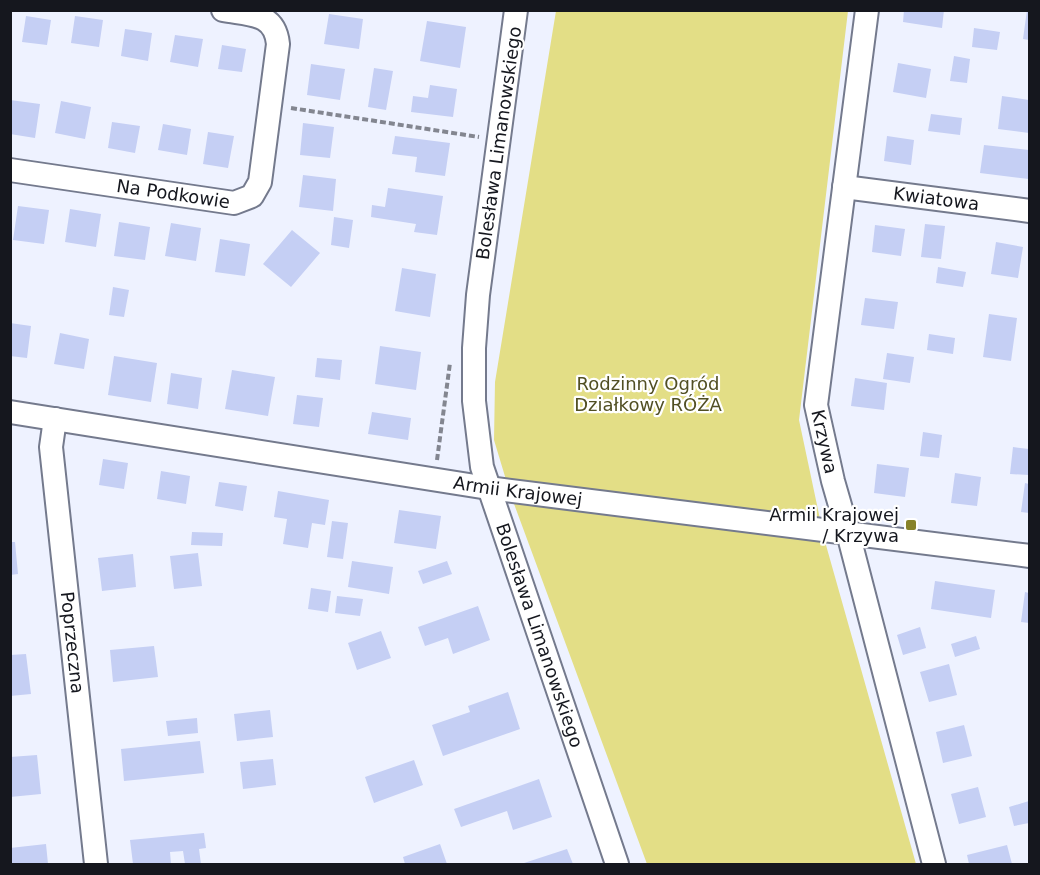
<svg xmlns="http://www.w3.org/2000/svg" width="1040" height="875" viewBox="0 0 1040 875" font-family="'DejaVu Sans',sans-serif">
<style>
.green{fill:#e3de86}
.building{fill:#c5cff4}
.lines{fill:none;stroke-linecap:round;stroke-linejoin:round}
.street-casing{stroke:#747a8d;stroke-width:26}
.path{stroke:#838690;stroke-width:4;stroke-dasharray:6 3;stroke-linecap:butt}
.street{stroke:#fff;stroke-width:22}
.poi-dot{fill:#878229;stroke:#fff;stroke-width:2}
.labels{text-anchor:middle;stroke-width:4.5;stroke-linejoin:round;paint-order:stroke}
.street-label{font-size:18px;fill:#15171e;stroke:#fff}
.park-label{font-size:18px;fill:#514f23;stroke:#fff}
.poi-label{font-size:18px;fill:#15171e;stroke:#fff;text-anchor:end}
</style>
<rect width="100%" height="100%" fill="#eef2ff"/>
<path class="green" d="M556 11H848L799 420 824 538 916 864H647L510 493 494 440 495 382Z"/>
<path class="building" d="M904 10H944L942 28 903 22Z
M1027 10H1029V40L1023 39Z
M329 14 363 19 359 49 324 44Z
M26 16 51 20 47 45 22 42Z
M75 16 103 20 99 47 71 43Z
M427 21 466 27 460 68 420 61Z
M974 28 1000 32 997 50 972 47Z
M125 29 152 33 148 61 121 56Z
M175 35 203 39 198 67 170 62Z
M222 45 246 49 242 72 218 69Z
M954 56 970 59 967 83 950 81Z
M898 63 931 69 926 98 893 92Z
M311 64 345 69 340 100 307 95Z
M374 68 393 71 386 110 368 107Z
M430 85 457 89 453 117 411 112 413 96 428 98Z
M1002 96 1029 100V133L998 129Z
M10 100 40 104 35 138 10 134Z
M61 101 91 107 85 139 55 133Z
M931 114 962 118 960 135 928 131Z
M112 122 140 126 135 153 108 148Z
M303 123 334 127 330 158 300 155Z
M163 124 191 129 187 155 158 150Z
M208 132 234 136 228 168 203 164Z
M395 136 450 143 445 176 415 172 417 157 392 154Z
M887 136 914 140 911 165 884 161Z
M984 145 1029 150V179L980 173Z
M303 175 336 179 333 211 299 207Z
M388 188 443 196 437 235 414 232 416 224 371 217 372 205 385 207Z
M18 206 49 210 44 244 13 240Z
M70 209 101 214 96 247 65 242Z
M334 217 353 220 349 248 331 245Z
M119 222 150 227 145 260 114 256Z
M171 223 201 228 196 261 165 256Z
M925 224 945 226 941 259 921 257Z
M875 225 905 229 901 256 872 252Z
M292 230 320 253 291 287 263 264Z
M220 239 250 244 245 276 215 272Z
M996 242 1023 247 1018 278 991 274Z
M938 267 966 272 963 287 936 283Z
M402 268 436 274 430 317 395 311Z
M113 287 129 290 124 317 109 315Z
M865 298 898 302 894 329 861 325Z
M989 314 1017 318 1011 361 983 357Z
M10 323 31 326 27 358 10 356Z
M60 333 89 339 84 369 54 364Z
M929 334 955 338 953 354 927 350Z
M380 346 421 352 416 390 375 384Z
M887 353 914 357 910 383 883 379Z
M114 356 157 363 151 402 108 395Z
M317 358 342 360 340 380 315 377Z
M232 370 275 377 268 416 225 409Z
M171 373 202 378 198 409 167 404Z
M855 378 887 383 884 410 851 406Z
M297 395 323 398 319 427 293 424Z
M372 412 411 418 408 440 368 434Z
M923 432 942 435 939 458 920 456Z
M1013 447 1029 449V475L1010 474Z
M103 459 128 463 124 489 99 485Z
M877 464 909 468 905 497 874 493Z
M161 471 190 476 186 504 157 499Z
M955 473 981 477 977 506 951 503Z
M219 482 247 486 243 511 215 506Z
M1025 483 1029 484V513L1021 512Z
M278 491 329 500 325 525 312 523 308 548 283 544 287 519 274 517Z
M399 510 441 516 436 549 394 543Z
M332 521 348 523 343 559 327 557Z
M192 532 223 533 222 546 191 545Z
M10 542H15L18 574 10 575Z
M198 553 202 586 174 589 170 556Z
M133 554 136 587 102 591 98 558Z
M352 561 393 567 389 594 348 587Z
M447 561 452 574 423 584 418 571Z
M935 581 995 590 991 618 931 609Z
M311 588 331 591 328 612 308 609Z
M1025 592 1029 593V623L1021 622Z
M337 596 363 599 360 616 335 613Z
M478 606 490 640 453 654 448 638 425 646 418 627Z
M920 627 926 648 903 655 897 635Z
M381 631 391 658 357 670 348 643Z
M976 636 980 649 955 657 951 644Z
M154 646 158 677 113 682 110 650Z
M26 654 31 694 10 696V655Z
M949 664 957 695 929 702 920 672Z
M508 692 520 729 443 756 432 725 470 712 468 706Z
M270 710 273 737 237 741 234 714Z
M197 718 198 733 168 736 166 721Z
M964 725 972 756 943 763 936 732Z
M200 741 204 773 124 781 121 749Z
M37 755 41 794 10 797V757Z
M273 759 276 785 243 789 240 762Z
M414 760 423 785 374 803 365 777Z
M539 779 552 817 513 830 507 811 461 827 454 809Z
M978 787 986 817 959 824 951 794Z
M1029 801V823L1014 826 1009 807Z
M204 833 206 848 199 849 201 864H185L183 851 170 852 171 864H133L130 840Z
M46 844 48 864H10V848Z
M440 844 447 864H405L403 857Z
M1007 845 1012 864H969L967 855Z
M567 849 573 864H521Z"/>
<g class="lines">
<defs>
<g id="street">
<path id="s1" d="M516 10 478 295 474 348V401L482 467 617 864"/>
<path id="s2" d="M867 10 816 405 833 481 848 533 934 864"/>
<path id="s3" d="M10 170 234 203 252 196 260 182 278 44C275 12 249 15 223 10"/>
<path id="s4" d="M844 187 1030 211"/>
<path id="s5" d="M10 412 488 488 1030 556"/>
<path id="s6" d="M55 419 51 447 96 864"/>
</g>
</defs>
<use href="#street" class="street-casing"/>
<path class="path" d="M291 108 479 137
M437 460 450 363"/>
<use href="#street" class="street"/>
</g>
<rect class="poi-dot" x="905" y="519" width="12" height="12" rx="3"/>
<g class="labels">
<g class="street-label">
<text transform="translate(499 143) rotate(-82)" y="6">Bolesława Limanowskiego</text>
<text dy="6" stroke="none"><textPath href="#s3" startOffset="165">Na Podkowie</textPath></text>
<text dy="6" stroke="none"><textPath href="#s4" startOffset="93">Kwiatowa</textPath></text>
<text dy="6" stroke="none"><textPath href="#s2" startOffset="436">Krzywa</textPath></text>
<text dy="6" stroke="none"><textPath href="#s5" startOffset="514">Armii Krajowej</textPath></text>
<text dy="6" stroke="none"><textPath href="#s1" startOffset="638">Bolesława Limanowskiego</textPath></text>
<text dy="6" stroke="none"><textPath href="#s6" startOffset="225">Poprzeczna</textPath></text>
</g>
<g class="park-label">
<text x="648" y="390">Rodzinny Ogród<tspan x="648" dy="21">Działkowy RÓŻA</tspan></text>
</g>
<g class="poi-label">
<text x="899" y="521">Armii Krajowej<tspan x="899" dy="21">/ Krzywa</tspan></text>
</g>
</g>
<rect width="1040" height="875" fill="none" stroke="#15171e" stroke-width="24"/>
</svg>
